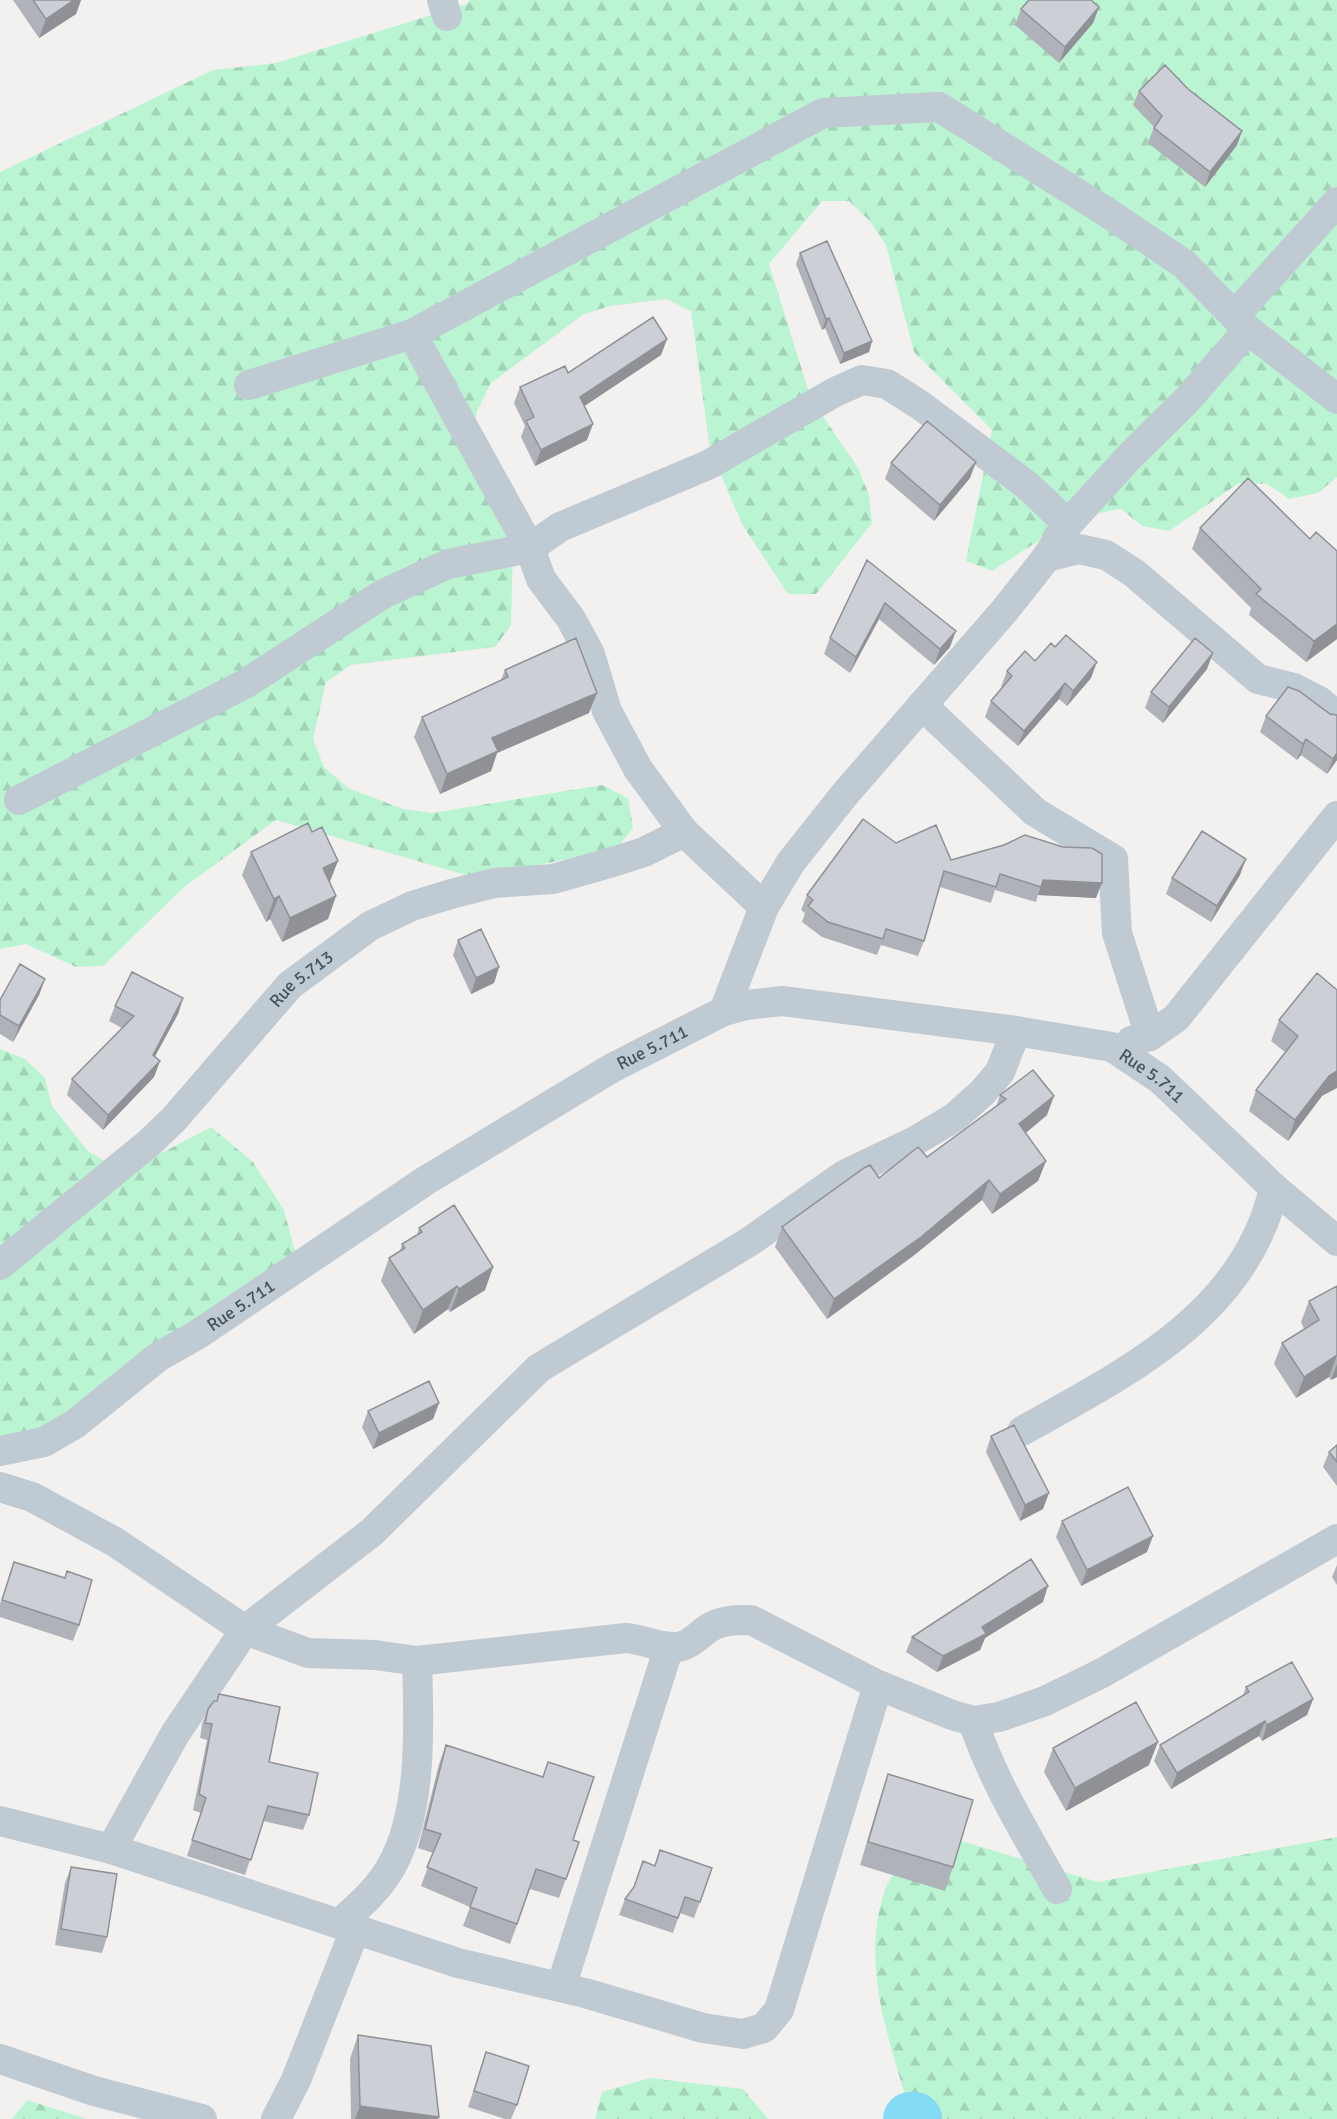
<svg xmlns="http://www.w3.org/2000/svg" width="1337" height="2119" viewBox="0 0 1337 2119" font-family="Signika,sans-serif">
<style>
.forest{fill:url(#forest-firs)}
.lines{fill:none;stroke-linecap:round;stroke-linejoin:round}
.river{stroke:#84d9f5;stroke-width:54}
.minor{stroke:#c0cad3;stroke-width:30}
.wall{fill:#afb2b8}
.shaded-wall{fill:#8f9196}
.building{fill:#cccfd6;stroke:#8f9196;stroke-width:1.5}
.labels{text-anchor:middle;stroke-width:5;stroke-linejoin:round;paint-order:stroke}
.street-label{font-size:18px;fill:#465360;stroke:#fff}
</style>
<defs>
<pattern id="forest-firs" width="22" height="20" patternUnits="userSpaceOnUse" patternTransform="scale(1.5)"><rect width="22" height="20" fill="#bbf4d3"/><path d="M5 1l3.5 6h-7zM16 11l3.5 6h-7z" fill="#a2d3b8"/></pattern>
</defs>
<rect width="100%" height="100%" fill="#f3f0f0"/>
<path class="forest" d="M470 0H1337V477L1318 493 1289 499 1267 484 1239 483 1169 531 1142 526 1121 509C1070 516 1035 544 992 571L966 561 992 430 914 352 886 245 870 221 849 201H822L769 264 811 399 857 466 869 495 872 523 816 594H788L743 526 710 450 691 311 666 299 610 306 584 314 491 383 477 411 473 440 513 542 511 625 495 647 351 665 326 682 313 739 324 767 348 788 403 809 432 813 602 785 628 798 633 828 616 849 476 878 276 820 183 888 103 966 76 967 26 944 0 949V172L213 70 276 63 467 4Z
M0 1049 25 1059 45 1078 52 1106 88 1151 112 1166 139 1165 211 1127 253 1162 284 1210 295 1252 54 1431 0 1447Z
M1337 1837V2119H912C891 2044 859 1967 885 1890 890 1875 905 1860 913 1848L961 1841 1098 1882Z
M650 2078 743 2089 768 2119H595L602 2092Z
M27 2100 87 2119H12Z"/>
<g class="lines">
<path class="river" d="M910 2119H915"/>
<g class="minor">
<path d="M442 0 447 16"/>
<path d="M1235 315 1337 202"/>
<path d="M249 385 412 334 823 113 939 107 1108 213 1184 264 1248 330 1337 399"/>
<path d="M1047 557 1079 549 1106 555 1134 573 1258 679 1294 688 1319 701 1337 716"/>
<path d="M922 705 1035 812 1113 859 1117 933 1150 1036"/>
<path d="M19 800 245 684 383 594 448 564 530 548 412 334"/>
<path d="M764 907 684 832 638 769 607 711 590 654 571 619 541 579 530 548 560 527 708 465 835 392 862 380 887 384 920 405 1028 486 1068 524"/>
<path d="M724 1011 764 907 791 862 845 794 1005 610 1047 557 1068 524 1131 455 1186 401 1248 330"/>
<path d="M1131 1041 1150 1036 1176 1018 1337 816"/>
<path id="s1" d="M0 1265 149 1143 174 1119 290 985 370 926 412 906 451 894 494 883 553 879 616 861 644 852 684 832"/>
<path d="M1022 1431C1126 1373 1246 1314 1274 1188"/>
<path id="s2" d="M0 1451 44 1442 75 1424 158 1357 197 1335 425 1181 612 1068 724 1011 746 1005 782 1001 1016 1031 1112 1047 1160 1079 1274 1188 1337 1241"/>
<path d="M0 1487 32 1497 115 1542 245 1630 308 1653 375 1655 417 1661 626 1638C644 1639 664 1651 682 1646 692 1643 698 1636 706 1630 719 1620 736 1620 751 1620L878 1685 952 1715 973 1721 999 1717 1045 1701 1102 1673 1337 1539"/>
<path d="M973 1721C993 1781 1026 1834 1057 1889"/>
<path d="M0 1821 111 1849 458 1963 585 1993 703 2028 743 2034 764 2028 779 2010 878 1685"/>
<path d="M111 1849 175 1734 245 1630 372 1532 539 1368 749 1242 844 1175 915 1141 955 1117 982 1093 1000 1072 1016 1031"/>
<path d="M339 1924C358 1907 378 1890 391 1867 423 1811 419 1723 417 1661"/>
<path d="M561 1987 669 1647"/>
<path d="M0 2059 94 2091 202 2119"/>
<path d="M276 2119 296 2080 355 1930"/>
</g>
</g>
<path class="wall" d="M13 0H81L76 14 39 38Z
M1099 7 1093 23 1059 63 1015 25 1021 9Z
M1188 89 1242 131 1237 145 1205 187 1148 143 1154 127 1133 105 1139 91Z
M800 253 872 341 869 352 840 364 825 328 822 330 796 264Z
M667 339 661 355 584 406 587 440 535 466 521 437 525 426 514 403 520 387 568 373Z
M891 463 970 478 934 521 885 479Z
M1200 528 1337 639 1306 662 1249 615 1251 608 1192 549Z
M867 560 950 647 934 665 879 619 850 673 824 654 830 638Z
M1035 661 1091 678 1067 706 1059 699 1018 746 985 717 991 701 1002 688 1001 687 1007 671Z
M1207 669 1163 723 1145 708 1151 692Z
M505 670 589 713 497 753 491 771 440 794 414 737 422 717 501 680Z
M1330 714 1337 760 1327 774 1301 755 1297 760 1260 732 1266 716Z
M896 843 951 860 1063 847 1096 898 1038 895 1036 902 995 890 991 903 940 887 924 941 918 956 881 945 877 955 822 937 802 922 805 913 801 910 807 895Z
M251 852 330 882 336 896 328 919 282 942 270 919 266 922 242 875Z
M1240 875 1211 922 1166 894 1172 878Z
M458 940 499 967 494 983 471 994 453 955Z
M45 979 39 995 13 1042 0 1034V1000Z
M1337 990 1322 1096 1288 1141 1249 1111 1256 1090 1285 1052 1271 1041 1279 1020Z
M183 998 178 1014 155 1056 160 1061 154 1077 103 1130 67 1095 72 1079 122 1028 109 1021 115 1006Z
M1000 1095 1047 1115 1026 1133 1046 1161 1038 1181 992 1214 982 1200 913 1256 827 1319 775 1247 782 1227 879 1178 927 1157 996 1107Z
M419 1228 493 1267 485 1290 450 1312 448 1309 414 1334 381 1281 389 1258 400 1251 402 1244 417 1235Z
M1337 1286V1377L1331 1380 1329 1377 1296 1398 1274 1364 1282 1343 1304 1329 1301 1322 1309 1301Z
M439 1403 433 1419 373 1449 362 1427 368 1411Z
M991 1436 1043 1509 1020 1521 986 1452Z
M1337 1445V1486L1323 1467 1329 1452Z
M1062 1521 1147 1552 1081 1586 1056 1537Z
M14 1562 79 1625 73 1641 0 1617V1604Z
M1337 1565V1585L1332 1577Z
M1043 1602 985 1638 980 1650 937 1672 906 1652 912 1637Z
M1246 1687 1313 1699 1307 1715 1262 1741 1259 1736 1171 1789 1154 1761 1160 1745 1243 1695Z
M219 1694 309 1815 303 1830 263 1821 245 1875 187 1856 201 1813 193 1810 207 1740 200 1738 202 1724 208 1709 216 1701Z
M446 1745 573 1840 579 1842 559 1898 530 1889 510 1944 463 1926 470 1907 421 1886 433 1853 418 1848 439 1764Z
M1053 1748 1149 1765 1066 1811 1044 1772Z
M888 1774 953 1867 945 1891 860 1865 880 1798Z
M655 1866 712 1868 694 1918 680 1913 673 1933 619 1915 625 1899Z
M71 1867 107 1937 102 1953 55 1945 65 1883Z
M358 2035 439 2117 438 2119H351L350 2059Z
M486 2052 517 2105 511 2119H505L468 2107Z"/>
<path class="shaded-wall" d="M74 0H81L76 14 39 38 46 19Z
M1099 7 1093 23 1059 63 1065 47Z
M1242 131 1237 145 1205 187 1210 172Z
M829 318 825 328 822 330 826 319Z
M667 339 661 355 574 413 580 397Z
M872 341 869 352 840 364 844 353Z
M593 424 587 440 535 466 541 450Z
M976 462 970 478 934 521 940 505Z
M885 603 879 619 850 673 856 657Z
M1337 624V639L1306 662 1314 641Z
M956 631 950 647 934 665 940 649Z
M1213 653 1207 669 1163 723 1169 707Z
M1097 662 1091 678 1067 706 1073 691Z
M1065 683 1059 699 1018 746 1024 731Z
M597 693 589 713 497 753 491 771 440 794 447 774 492 738Z
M1306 739 1301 755 1297 760 1303 744Z
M1337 753V760L1327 774 1333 759Z
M1246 859 1240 875 1211 922 1217 906Z
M338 861 329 884 323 868Z
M1043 880 1102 883 1096 898 1038 895Z
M279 896 270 919 266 922 274 899Z
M336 896 328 919 282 942 290 918Z
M499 967 494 983 471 994 476 978Z
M45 979 39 995 13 1042 19 1026Z
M183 998 178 1014 147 1071 153 1055Z
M160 1061 154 1077 103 1130 108 1115Z
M1337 1071V1088L1322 1096 1288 1141 1295 1120 1329 1076Z
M1054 1096 1047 1115 1012 1144 1019 1124Z
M1046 1161 1038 1181 992 1214 1000 1194Z
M989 1180 982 1200 913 1256 827 1319 834 1299Z
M493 1267 485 1290 450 1312 459 1289Z
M457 1286 448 1309 414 1334 423 1310Z
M1337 1355 1329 1377 1296 1398 1304 1377Z
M1337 1364V1377L1331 1380Z
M439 1403 433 1419 373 1449 379 1433Z
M1049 1493 1043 1509 1020 1521 1025 1505Z
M1153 1536 1147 1552 1081 1586 1087 1570Z
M1048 1586 1043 1602 985 1638 980 1650 937 1672 943 1656 982 1627Z
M1313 1699 1307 1715 1262 1741 1267 1725Z
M1265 1721 1259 1736 1171 1789 1177 1773Z
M1158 1742 1149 1765 1066 1811 1075 1788Z
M360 2106 439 2117 438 2119H355Z"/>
<path class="building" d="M33 0H74L46 19Z
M1029 0H1091L1099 7 1065 47 1021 9Z
M1165 65 1188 89 1242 131 1210 172 1154 128 1162 116 1139 91Z
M827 241 872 341 844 353 829 318 826 319 800 253Z
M653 317 667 339 580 397 593 424 541 450 526 421 534 417 520 387 565 366 568 373Z
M927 421 976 462 940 505 891 463Z
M1248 478 1310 539 1316 532 1337 551V624L1314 641 1256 594 1261 589 1200 528Z
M867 560 956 631 940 649 885 603 856 657 830 638Z
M1066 635 1097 662 1073 691 1065 683 1024 731 991 701 1012 676 1007 671 1025 651 1035 661 1051 643 1055 647Z
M576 638 597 693 492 738 498 751 447 774 422 717 508 677 505 670Z
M1195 638 1213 653 1169 707 1151 692Z
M1288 687 1299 691 1330 714 1337 715V753L1333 759 1306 739 1303 744 1266 716Z
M863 819 896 843 936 825 951 860 1004 845 1025 835 1063 847 1092 848 1102 854V883L1043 880 1041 887 1000 874 996 887 944 871 924 941 886 929 883 939 828 922 808 906 813 900 807 895Z
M308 823 312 832 322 827 338 861 323 868 336 896 290 918 279 896 274 899 251 852Z
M1202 831 1246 859 1217 906 1172 878Z
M481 929 499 967 476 978 458 940Z
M20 964 45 979 19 1026 0 1015V1000Z
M132 972 183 998 153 1055 160 1061 108 1115 72 1079 134 1016 115 1006Z
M1317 973 1337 990V1071L1329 1076 1295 1120 1256 1090 1298 1036 1279 1020Z
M1033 1070 1054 1096 1019 1124 1046 1161 1000 1194 989 1180 921 1237 834 1299 782 1227 864 1168 870 1165 879 1178 918 1147 927 1157 1006 1099 1000 1095Z
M454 1205 493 1267 459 1289 457 1286 423 1310 389 1258 405 1248 402 1244 422 1232 419 1228Z
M1337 1286V1355L1304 1377 1282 1343 1319 1320 1309 1301Z
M429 1381 439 1403 379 1433 368 1411Z
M1014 1425 1049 1493 1025 1505 991 1436Z
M1337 1445V1462L1329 1452Z
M1128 1487 1153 1536 1087 1570 1062 1521Z
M1031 1559 1048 1586 982 1627 986 1634 943 1656 912 1637Z
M14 1562 65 1578 67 1571 92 1580 79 1625 2 1600Z
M1292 1662 1313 1699 1267 1725 1265 1721 1177 1773 1160 1745 1249 1692 1246 1687Z
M219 1694 280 1707 269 1762 318 1773 309 1815 268 1806 251 1860 192 1840 206 1798 199 1794 212 1724 205 1723 208 1709 214 1701H217Z
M1136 1702 1158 1742 1075 1788 1053 1748Z
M446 1745 543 1777 548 1762 594 1777 573 1840 579 1842 566 1879 536 1869 517 1924 470 1907 477 1888 427 1867 441 1834 425 1829Z
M888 1774 973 1800 953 1867 868 1842Z
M660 1850 712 1868 700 1902 685 1897 678 1918 625 1899 634 1887 643 1861 655 1866Z
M71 1867 117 1874 107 1937 61 1929Z
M358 2035 431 2046 439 2117 360 2106Z
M486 2052 529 2066 517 2105 474 2091Z"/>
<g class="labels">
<g class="street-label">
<text dy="6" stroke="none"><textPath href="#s1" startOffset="417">Rue 5.713</textPath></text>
<text dy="6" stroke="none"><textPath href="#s2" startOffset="771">Rue 5.711</textPath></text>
<text dy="6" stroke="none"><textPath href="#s2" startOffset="1293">Rue 5.711</textPath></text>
<text dy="6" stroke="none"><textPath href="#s2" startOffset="285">Rue 5.711</textPath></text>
</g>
</g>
</svg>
